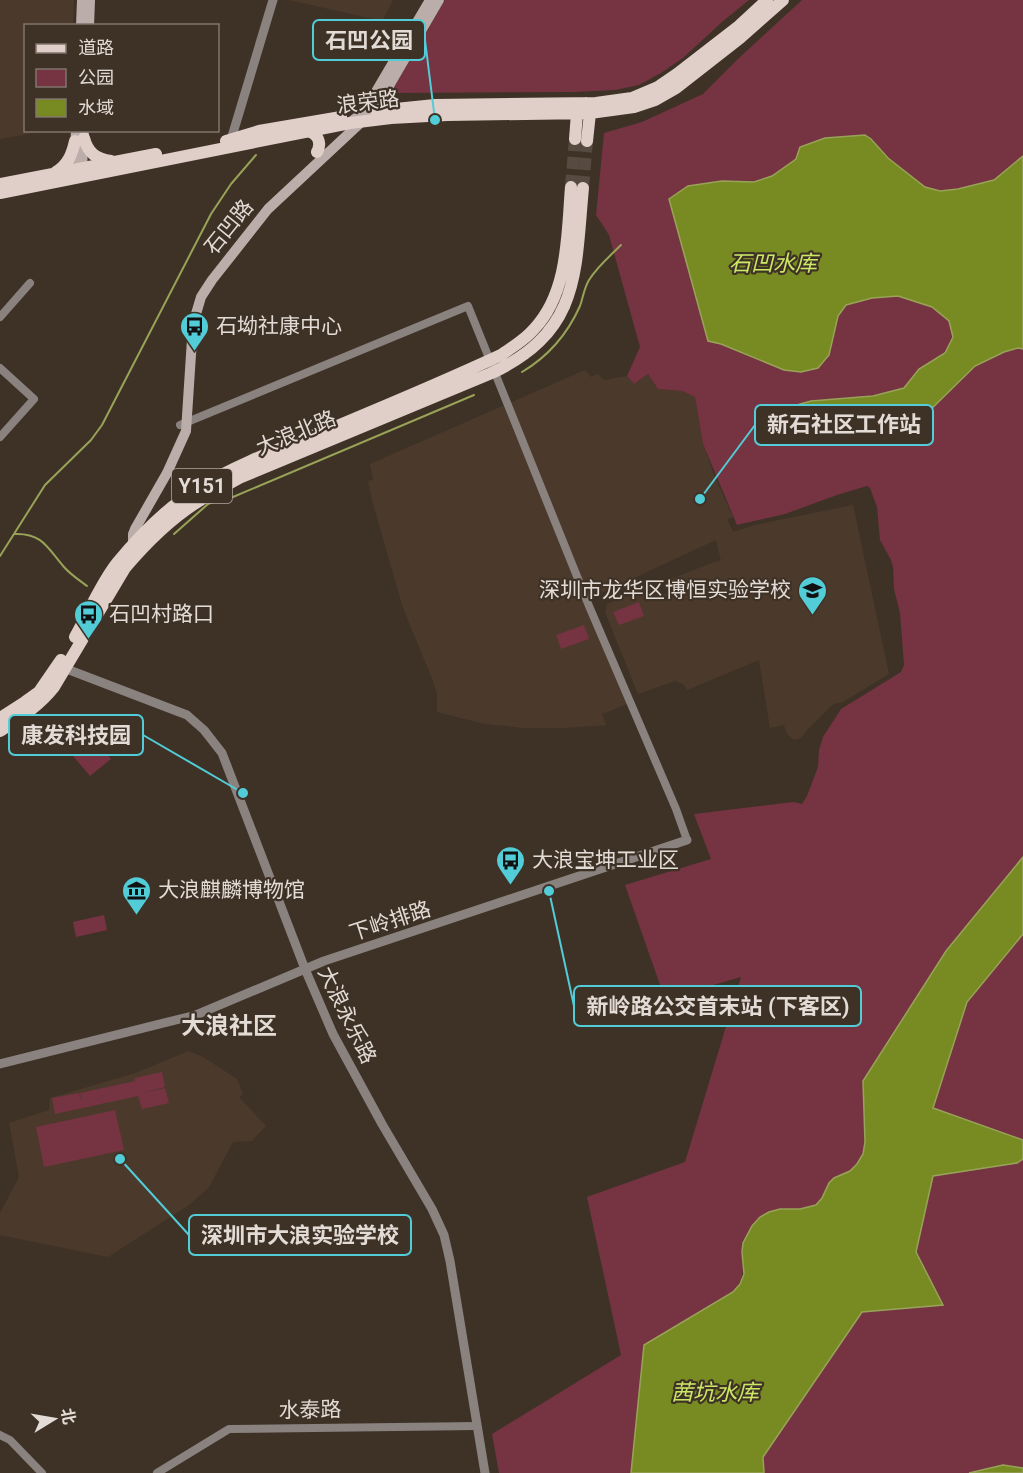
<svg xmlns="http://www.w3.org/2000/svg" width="1023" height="1473" viewBox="0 0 1023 1473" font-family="Roboto,'Noto Sans SC',sans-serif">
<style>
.built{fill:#4b3a2b}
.green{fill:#763342}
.water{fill:#788b22;stroke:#98a358;stroke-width:1.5}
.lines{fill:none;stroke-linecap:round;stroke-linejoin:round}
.stream{stroke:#98a358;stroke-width:2}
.primary-tunnel{stroke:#574b41;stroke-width:12;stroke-dasharray:12 6;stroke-linecap:butt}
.minor{stroke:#8a827f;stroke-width:8}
.tertiary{stroke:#8a827f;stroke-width:9}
.secondary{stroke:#bbada9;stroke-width:10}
.primary{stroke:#e0cec9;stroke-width:12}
.labels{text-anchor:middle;stroke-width:4.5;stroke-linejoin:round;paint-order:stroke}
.shield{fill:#3e3227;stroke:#b2a8a1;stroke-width:1.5}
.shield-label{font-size:20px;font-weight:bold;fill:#e3dbd5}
.street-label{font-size:21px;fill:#e3dbd5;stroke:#3e3227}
.poi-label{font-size:21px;fill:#e3dbd5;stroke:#3e3227;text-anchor:start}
.water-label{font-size:22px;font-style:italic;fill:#cce865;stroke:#3e3227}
.quarter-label{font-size:24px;font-weight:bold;fill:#e3dbd5;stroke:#3e3227}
.leader{fill:none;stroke:#52ccd6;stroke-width:2}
.callout-dot{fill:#52ccd6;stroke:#3e3227;stroke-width:2}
.callout{fill:#3e3227;stroke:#52ccd6;stroke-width:2}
.callout-label{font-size:22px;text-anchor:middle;font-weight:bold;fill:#e3dbd5}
</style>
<rect width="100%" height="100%" fill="#3e3227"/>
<path class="built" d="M0 0H74L73 25 26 26V130L44 131 0 139Z
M289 0H393L382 21Z
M585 370 591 377 598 374 604 380 627 376 634 384 648 374 658 389 682 391 695 397 703 444 714 475 733 517 727 519 733 532 755 525 853 505 889 674 843 702 833 704 808 729 801 738 794 740 787 734 784 725 770 728 759 660 687 690 683 684 675 681 638 694 605 612 607 604 648 588 659 591 661 595 672 591 669 580 714 562 721 561 716 540 588 599 630 703 602 714 606 725 563 728H524L485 724 437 712V695L433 681 403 608 372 500 368 481 373 480 370 464Z
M188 1051 203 1057 237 1079 243 1094 239 1097 266 1126 252 1141 233 1142 209 1187 189 1205 108 1257 0 1235V1213L19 1177 9 1123 49 1110 50 1098 136 1073Z"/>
<path class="green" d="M445 0H749L722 22 683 58 661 73 639 85 615 90 574 92 396 93 393 89Z
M802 0H1023V156L994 180 958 189 941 191 925 187 888 158 871 139 800 147 796 159 772 176 754 182 722 181 688 186 669 199 708 341 721 344 784 370 829 355 838 316 846 305 872 298 897 296 932 307 949 321 953 337 945 353 919 369 904 388 873 396 811 401 793 430 808 437 923 417 975 366 1004 352 1018 348 1023 349V857L946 951 863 1081 865 1142 863 1154 857 1164 850 1171 834 1178 829 1183 822 1199 816 1205 800 1209H780L742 1252C743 1270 745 1278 733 1292L644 1345 631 1473H499L492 1434 621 1355 587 1197 685 1162 741 977 665 999 625 885 711 859 694 814 794 802 802 804 807 796 818 767 819 750 823 737 841 709 901 672 904 665 900 613 894 589 893 567 891 560 880 540 877 507 870 488 867 486 837 495 785 514 737 525 703 444 695 397 682 391 658 389 648 374 634 384 627 376 640 347 609 235 596 215 604 133 642 122 703 94 740 57Z
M639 602 644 616 619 625 613 612Z
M584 625 589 639 561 649 556 635Z
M90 733 111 759 90 776 68 750Z
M104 915 107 930 76 937 73 922Z
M1023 934V1140L933 1108 967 1002Z
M162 1072 165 1087 138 1094 165 1088 169 1103 142 1109 138 1096 55 1114 52 1098 79 1093 82 1102 80 1093 135 1081V1078Z
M115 1110 124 1150 44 1167 36 1127Z
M1023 1159V1468L1003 1465 969 1473H764L763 1457 862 1312 943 1305 915 1252 933 1176 1017 1163Z"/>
<path class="water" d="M865 135 871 139 888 158 925 187 940 191 958 189 994 180 1023 156V349L1018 348 1004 352 975 366 923 417 809 437 793 430 783 416 785 408 811 401 873 396 904 388 919 369 945 353 953 337 949 321 932 307 898 296 872 298 846 305 838 316 829 355 818 368 801 372 784 370 721 344 708 341 669 199 688 186 722 181 754 182 772 176 796 159 800 147 825 138Z
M1023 857V934L967 1002 933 1108 1023 1140V1159L1017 1163 933 1176 916 1252 943 1305 862 1312 763 1457 764 1473H631L644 1345 733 1292 740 1284 744 1274 742 1252 743 1243 752 1226 760 1217 769 1212 780 1209H800L816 1205 822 1198 829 1183 834 1178 850 1171 857 1164 863 1154 865 1142 863 1081 946 951Z
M1003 1465 1023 1468V1473H969Z"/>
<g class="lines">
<path class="stream" d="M522 372C549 356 567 335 580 306 583 298 584 288 589 280 597 267 610 256 621 245
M15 534C43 533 48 549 64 567 70 574 79 580 87 586
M174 534 208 504 217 500 233 497 474 395
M0 556 45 485 91 440 102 425 211 214 231 184 256 155"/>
<path class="primary-tunnel" d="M571 187 575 139
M583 188 587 141"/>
<path class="minor" d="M0 317 30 283
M0 368 34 399 0 437
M180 425 468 306 589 606 676 809 687 840
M0 1435 10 1440 42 1473
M157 1473 229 1429 477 1426"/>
<path class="tertiary" d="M230 143 273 0
M61 666 64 668 187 715 204 730 222 753 305 969 333 1034 382 1124 432 1209 444 1235 450 1261 485 1473
M0 1064 196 1015 324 961 687 840"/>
<path class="secondary" d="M81 26 82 0
M89 26 90 0
M352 121 361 114 374 95 430 0
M76 130 74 170 78 177
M80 175 82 168 84 130
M136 542H133V534L135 529 167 473 186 431 193 324 201 297 212 280 268 209 372 112 386 91 439 0"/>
<path class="primary" d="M376 111 435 105 596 103 632 98 658 87 677 74 739 26 767 0
M307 131C318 133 322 143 317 152
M84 138C88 153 96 159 111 161
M575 139 577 113 586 103 590 113 587 141
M226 141 259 131 341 117
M56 172C68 165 72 154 75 141
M0 184 156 154
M0 193 350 123 391 118 447 115 590 113 634 107 655 100 676 88 740 38 783 0
M75 637C88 614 101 583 117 563 140 535 167 508 197 489 239 462 296 443 342 424 395 402 449 379 501 355 512 347 525 340 534 329 569 292 567 234 571 187
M0 718 25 702 39 692 61 660
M0 731C20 718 39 706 54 687L125 568C146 543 174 516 202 499 214 491 227 485 239 478L494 372C581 330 575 272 583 188"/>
</g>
<defs>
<symbol id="bus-pin" viewBox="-11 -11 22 30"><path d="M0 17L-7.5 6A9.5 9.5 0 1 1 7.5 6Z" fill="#52ccd6" stroke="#3e3227"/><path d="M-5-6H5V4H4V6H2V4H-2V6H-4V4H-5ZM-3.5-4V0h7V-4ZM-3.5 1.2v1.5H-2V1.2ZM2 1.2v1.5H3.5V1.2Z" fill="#111"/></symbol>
<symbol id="school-pin" viewBox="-11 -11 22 30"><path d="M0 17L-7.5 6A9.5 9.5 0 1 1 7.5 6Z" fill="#52ccd6" stroke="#3e3227"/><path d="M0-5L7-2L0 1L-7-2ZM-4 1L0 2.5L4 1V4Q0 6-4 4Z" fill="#111"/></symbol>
<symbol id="museum-pin" viewBox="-11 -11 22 30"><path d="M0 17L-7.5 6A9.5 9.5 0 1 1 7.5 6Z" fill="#52ccd6" stroke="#3e3227"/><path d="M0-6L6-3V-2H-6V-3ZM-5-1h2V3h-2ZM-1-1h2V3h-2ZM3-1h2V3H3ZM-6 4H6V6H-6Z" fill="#111"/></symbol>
</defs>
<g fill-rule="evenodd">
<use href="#bus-pin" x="178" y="310" width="33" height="45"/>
<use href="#school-pin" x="796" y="574" width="33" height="45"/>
<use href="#bus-pin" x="72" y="598" width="33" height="45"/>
<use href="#bus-pin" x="494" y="844" width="33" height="45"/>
<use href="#museum-pin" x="120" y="874" width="33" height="45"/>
</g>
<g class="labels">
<rect class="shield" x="172" y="469" width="60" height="34" rx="4.5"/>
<g class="shield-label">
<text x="202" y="493">Y151</text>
</g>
<g class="street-label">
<text transform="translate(368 102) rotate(-7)" y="7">浪荣路</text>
<text transform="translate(229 227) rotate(-51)" y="7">石凹路</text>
<text transform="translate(296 433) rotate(-22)" y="7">大浪北路</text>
<text transform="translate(390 921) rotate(-18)" y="7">下岭排路</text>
<text transform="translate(347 1015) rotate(64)" y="7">大浪永乐路</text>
<text transform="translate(310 1410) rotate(-1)" y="7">水泰路</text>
</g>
<g class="poi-label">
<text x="216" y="333">石坳社康中心</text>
<text x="791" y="597" text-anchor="end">深圳市龙华区博恒实验学校</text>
<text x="109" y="621">石凹村路口</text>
<text x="532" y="867">大浪宝坤工业区</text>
<text x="158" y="897">大浪麒麟博物馆</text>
</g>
<g class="water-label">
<text x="773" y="271">石凹水库</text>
<text x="715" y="1400">茜坑水库</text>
</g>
<g class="quarter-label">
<text x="229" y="1034">大浪社区</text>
</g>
</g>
<path class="leader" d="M435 120L425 40M700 499L755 425M243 793L143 735M549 891L574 1006M120 1159L189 1235"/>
<g class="callout-dot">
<circle cx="435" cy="120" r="6"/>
<circle cx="700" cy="499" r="6"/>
<circle cx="243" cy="793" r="6"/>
<circle cx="549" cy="891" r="6"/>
<circle cx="120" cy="1159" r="6"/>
</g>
<g class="callout">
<rect x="313" y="20" width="112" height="40" rx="6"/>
<rect x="755" y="405" width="178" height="40" rx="6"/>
<rect x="9" y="715" width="134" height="40" rx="6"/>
<rect x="574" y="986" width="287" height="40" rx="6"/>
<rect x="189" y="1215" width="222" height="40" rx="6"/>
</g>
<g class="callout-label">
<text x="369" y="48">石凹公园</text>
<text x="844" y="432">新石社区工作站</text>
<text x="76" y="743">康发科技园</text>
<text x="718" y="1014">新岭路公交首末站 (下客区)</text>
<text x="300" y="1243">深圳市大浪实验学校</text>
</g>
<rect x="24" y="24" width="195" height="108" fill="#3e3227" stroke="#80766d" stroke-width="1.5"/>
<rect x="36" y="44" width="30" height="9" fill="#e0cec9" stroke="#80766d" stroke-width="1.5"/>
<text x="78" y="54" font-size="18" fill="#e3dbd5">道路</text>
<rect x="36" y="69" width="30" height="18" fill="#763342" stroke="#80766d" stroke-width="1.5"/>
<text x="78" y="84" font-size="18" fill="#e3dbd5">公园</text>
<rect x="36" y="99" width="30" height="18" fill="#788b22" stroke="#80766d" stroke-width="1.5"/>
<text x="78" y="114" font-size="18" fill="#e3dbd5">水域</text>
<g transform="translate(54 1419) rotate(79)" stroke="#3e3227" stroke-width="4.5" paint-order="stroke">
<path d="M0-4.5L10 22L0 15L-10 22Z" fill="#e3dbd5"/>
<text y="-9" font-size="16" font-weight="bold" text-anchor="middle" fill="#e3dbd5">北</text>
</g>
</svg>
